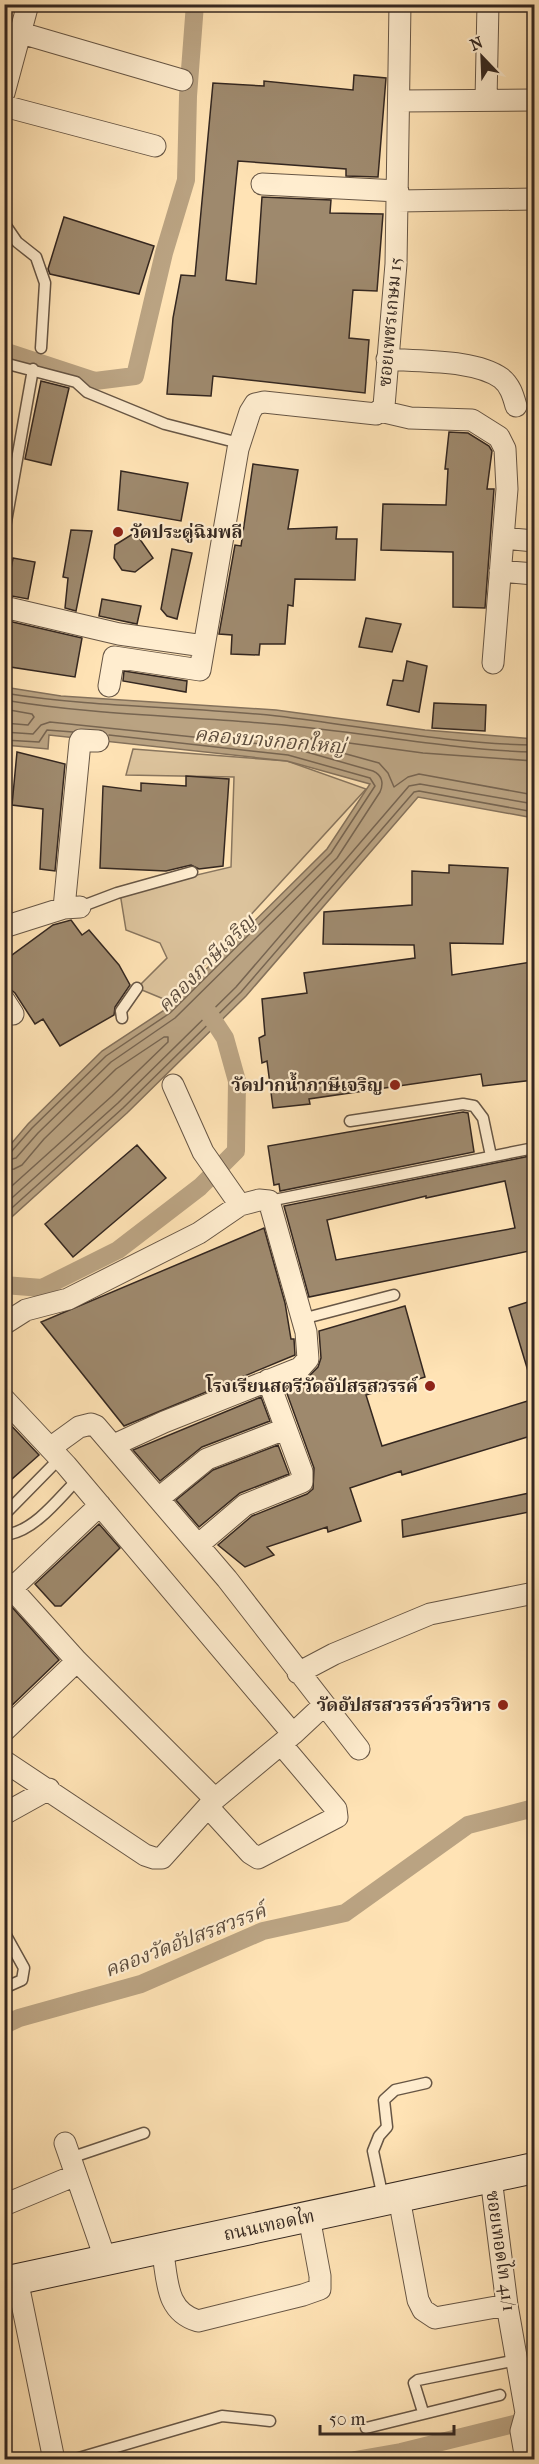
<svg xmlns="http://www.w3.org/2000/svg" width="539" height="2464" viewBox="0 0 539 2464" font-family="'IM FELL French Canon','Noto Serif Thai',serif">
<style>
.green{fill:#dcc39c;stroke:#88755e;stroke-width:1.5}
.water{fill:#baa382;stroke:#84715b;stroke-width:1.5}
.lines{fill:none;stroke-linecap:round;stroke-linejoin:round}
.shore{stroke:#776551;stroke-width:1.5}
.canal{stroke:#baa382;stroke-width:18}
.building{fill:#9e896d;stroke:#342720;stroke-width:1.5;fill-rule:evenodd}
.lane-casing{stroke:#675645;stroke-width:13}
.street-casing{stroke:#675645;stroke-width:23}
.secondary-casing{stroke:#342720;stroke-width:32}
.lane{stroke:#ffedcf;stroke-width:10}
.street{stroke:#ffedcf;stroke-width:21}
.secondary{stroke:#ffedcf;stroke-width:30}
.poi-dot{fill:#8f2418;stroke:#ffedcf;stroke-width:2}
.labels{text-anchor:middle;stroke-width:4.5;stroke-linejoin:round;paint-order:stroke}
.street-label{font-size:18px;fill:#342720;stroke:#ffedcf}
.poi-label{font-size:18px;font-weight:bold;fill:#342720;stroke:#ffedcf;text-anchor:end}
.water-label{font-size:20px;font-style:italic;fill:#5c4c3d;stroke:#ffedcf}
</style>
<rect width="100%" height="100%" fill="#ffe3b5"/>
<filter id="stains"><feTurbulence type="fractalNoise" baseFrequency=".00333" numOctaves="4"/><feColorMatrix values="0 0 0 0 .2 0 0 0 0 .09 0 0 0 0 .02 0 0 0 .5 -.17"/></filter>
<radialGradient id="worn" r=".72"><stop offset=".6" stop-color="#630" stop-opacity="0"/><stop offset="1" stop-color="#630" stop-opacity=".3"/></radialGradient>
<path class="green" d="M133 749 287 761 366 789 171 1002 137 988 167 958 160 943 126 930 120 893 231 867 234 777 126 775Z"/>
<path class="water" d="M4 687 61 696 276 710 425 730 534 739V818L418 797 246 996 127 1113 5 1223V1151L28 1124 102 1051 166 1009 327 849 370 784 287 761 49 735 48 749 5 745Z"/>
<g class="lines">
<path class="shore" d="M4 693C95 708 186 706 277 716 362 726 448 744 534 745
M4 700C93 715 183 716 272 724 360 731 446 750 534 752
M4 709 32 714 34 717 28 725 4 723
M4 732 33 734 41 725 50 722 289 747 373 771C382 775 384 783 380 792L337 858 175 1018 111 1062 38 1133 16 1158 4 1161
M4 740 39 742 47 730 73 732
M534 761 423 753 312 738 309 741 310 744 379 763 388 773 394 787 408 777 419 774 534 795
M4 1154 11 1152 32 1128 106 1056 170 1013 331 853 375 786 370 778 288 755 109 735
M4 1170 14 1169 22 1165 44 1139 116 1069 164 1037H168V1042L112 1096 4 1193
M4 1205 118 1103 236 987 409 786 420 784 534 804
M4 1215 123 1108 241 992 414 792 419 791 534 812"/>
<path class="canal" d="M4 351 95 381 135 376 164 253 186 180 188 96 195 4
M4 1285 42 1288 118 1250 200 1187 236 1151 237 1081 225 1038 204 1006
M4 2025 19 2018 141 1984 263 1931 345 1913 468 1825 534 1808
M355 2460 401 2452 534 2419"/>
</g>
<path class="building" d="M354 75 386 78 378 177 346 176V169L238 161 226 280 256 284 262 197 331 200 330 213 383 214 377 291 353 290 349 338 369 340 365 393 213 376 211 396 167 394 173 318 181 275 195 276 213 83 264 86V81L353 90Z
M64 217 154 246 139 294 50 274 48 269Z
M41 381 69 388 51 465 25 459Z
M449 432 468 433 489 446 492 451 487 489H494L485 608 453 607V552L381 550 383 504 446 505 448 469H445Z
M253 464 298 470 288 529 337 527 336 539H357L355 580 295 579 293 606 288 605 285 644H260L259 655 231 654 232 635 219 634 235 545 241 546Z
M121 471 188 483 181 521 118 510Z
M71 530 92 531 76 611 65 608 68 578 63 577Z
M131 535H137L153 558 135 572 122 570 114 558 115 545Z
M172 549 192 553 177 619 167 616 161 609Z
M13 558 35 562 28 599 6 595Z
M102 599 141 606 137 624 99 616Z
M366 618 401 624 392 652 359 647Z
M4 620 82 638 75 677 4 666Z
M407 661 427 666 419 712 387 705 393 680 403 681Z
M124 671 187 681 186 692 123 681Z
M434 703 486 705 485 731 432 728Z
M17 752 65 764 55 871 40 869 43 809 12 805Z
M186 776 229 779 223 866 199 869 191 865 166 871 100 868 103 786 141 791V783L186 786Z
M449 865 508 868 503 944 450 943 452 975 531 962 534 988V1080L483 1086 481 1074 309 1099 310 1104 273 1108 267 1061 262 1063 259 1038 265 1035 262 999 307 993 304 973 415 958 414 945 323 944 324 912 412 905V871L449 873Z
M71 920 82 935 89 930 119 965 130 985 115 1007 114 1015 60 1046 43 1019 35 1024 15 993 4 984V961L53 925Z
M463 1112 468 1113 474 1152 280 1191 279 1184 274 1185 268 1146Z
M137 1145 166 1178 73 1257 45 1224Z
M530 1156 534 1172V1250L309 1297 284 1206ZM505 1181 515 1228 336 1260 327 1220 426 1196V1198Z
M264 1228 285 1303 291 1339H294L295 1355 124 1426 41 1322Z
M534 1300V1380L531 1381 509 1308Z
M405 1306 425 1377 366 1395 382 1446 534 1399V1435L402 1475 401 1471 350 1488 361 1521 328 1532 327 1527 267 1547 274 1555 245 1567 218 1545 252 1516 307 1494 313 1489 314 1468 285 1388 305 1380 318 1367 321 1358 319 1331Z
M261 1397 270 1421 202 1447 160 1481 133 1450Z
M4 1418 39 1455 4 1486Z
M278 1445 289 1474 240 1493 199 1527 176 1500 213 1470Z
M534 1492V1511L403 1537 402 1520Z
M99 1524 120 1548 61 1606H55L35 1584Z
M11 1606 59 1660 4 1713V1610Z"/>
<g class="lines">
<defs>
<path id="lane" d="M4 223 17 242 36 257 45 283 41 348
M4 363 76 382 87 392 165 424 239 443
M4 533 33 369
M80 907 117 893 192 872
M122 1018 121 1011 137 988
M350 1121 463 1104 474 1106 483 1118 491 1156
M269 1201 534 1148
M302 1319 394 1295
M4 1515 60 1458
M4 1529 10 1534C37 1528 59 1498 78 1479
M4 1932 24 1968 22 1980 4 1988
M70 2158 144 2133
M383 2198 373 2151 379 2136 387 2127 384 2100 395 2090 426 2083
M423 2412 414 2383 418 2380 517 2360
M366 2428 500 2395
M72 2460 222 2416 270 2421"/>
<path id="street" d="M21 33 182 80
M4 93 28 4
M486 100 488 4
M399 101 534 100
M4 106 155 146
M262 184 398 191
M398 201 534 199
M387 359C419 362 475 359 501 378 510 385 513 395 516 406
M380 411 410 418 472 420 499 437 505 449 507 489 493 663
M503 538 534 541
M500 571 534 574
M4 607 119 634 204 646
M109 686 114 657 200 670 238 449 250 412 255 404 264 402 376 414 384 406 396 264 400 4
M64 908 80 742 81 740 98 741
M4 927 64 908 80 907
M4 1000 13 1014
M4 1324 26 1310 68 1299 199 1233 240 1205 203 1152 173 1085
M4 1399 66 1465 293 1734
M114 1445 164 1422 300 1368 308 1359 306 1332 269 1201 259 1200 240 1205
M50 1448 79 1427 91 1424 96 1426 227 1579 359 1749
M159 1498 207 1459 285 1429
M198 1545 245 1505 302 1482V1472L268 1380
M4 1580 77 1661 215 1799
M4 1596 100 1505
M298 1673 334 1654 430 1614 534 1593
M4 1731 77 1661
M4 1761 145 1855 154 1858H162L215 1799 293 1734 324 1705
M208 1807 250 1853 258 1858 337 1817 336 1809 281 1744
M4 1814 49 1789
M65 2143 106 2261
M491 2178 507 2305 526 2413 521 2431 526 2460
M399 2198 418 2300 423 2310 435 2318 507 2305
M4 2205 76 2175
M162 2248C168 2278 164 2311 198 2321L303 2295 320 2289V2276L309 2217
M17 2279 54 2460"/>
<path id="secondary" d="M4 2282 534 2168"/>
</defs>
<use href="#lane" class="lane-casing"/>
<use href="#street" class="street-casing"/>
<use href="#secondary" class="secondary-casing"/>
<use href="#lane" class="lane"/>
<use href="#street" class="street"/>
<use href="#secondary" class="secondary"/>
</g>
<g class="poi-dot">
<circle cx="118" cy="532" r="6"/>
<circle cx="395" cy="1085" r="6"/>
<circle cx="430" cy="1386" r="6"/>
<circle cx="503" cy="1705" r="6"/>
</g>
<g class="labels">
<g class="street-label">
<text transform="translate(390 322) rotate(-85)" y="6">ซอยเพชรเกษม 15</text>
<text transform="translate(269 2225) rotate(-12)" y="6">ถนนเทอดไท</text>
<text transform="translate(501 2251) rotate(82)" y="6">ซอยเทอดไท 41/1</text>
</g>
<g class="poi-label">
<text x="130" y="538" text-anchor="start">วัดประดู่ฉิมพลี</text>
<text x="383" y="1091">วัดปากน้ำภาษีเจริญ</text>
<text x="418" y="1392">โรงเรียนสตรีวัดอัปสรสวรรค์</text>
<text x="491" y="1711">วัดอัปสรสวรรค์วรวิหาร</text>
</g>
<g class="water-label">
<text transform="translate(270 740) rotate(5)" y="7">คลองบางกอกใหญ่</text>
<text transform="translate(206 963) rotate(-45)" y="7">คลองภาษีเจริญ</text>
<text transform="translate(185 1940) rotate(-21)" y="7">คลองวัดอัปสรสวรรค์</text>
</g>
</g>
<rect width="539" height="2464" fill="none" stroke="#ffe3b5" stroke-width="24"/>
<rect x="6" y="6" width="527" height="2452" fill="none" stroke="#342720" stroke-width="3"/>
<rect x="12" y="12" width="515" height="2440" fill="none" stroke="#342720" stroke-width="1.5"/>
<g transform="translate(482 57) rotate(337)" stroke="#ffedcf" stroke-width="4.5" paint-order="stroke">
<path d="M0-4.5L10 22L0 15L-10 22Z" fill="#342720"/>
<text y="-9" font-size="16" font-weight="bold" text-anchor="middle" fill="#342720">N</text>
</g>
<path d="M320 2425v9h134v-9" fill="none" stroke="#342720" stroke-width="3"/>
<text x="329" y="2425" font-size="18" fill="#342720" stroke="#ffedcf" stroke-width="4.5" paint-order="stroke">50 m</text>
<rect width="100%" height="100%" filter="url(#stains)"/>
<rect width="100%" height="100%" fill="url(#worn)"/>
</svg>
